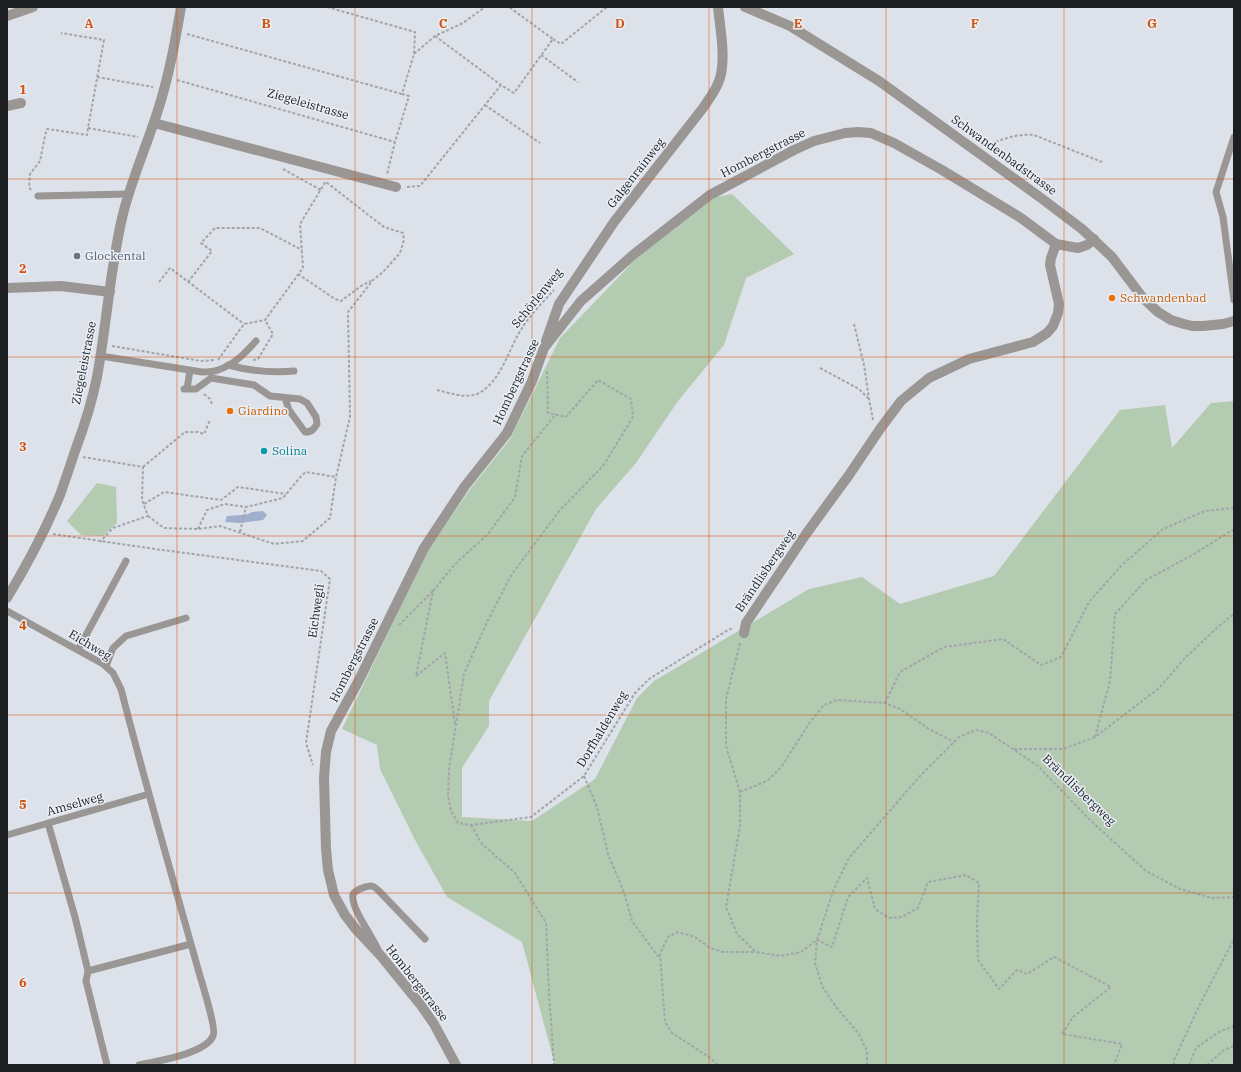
<svg xmlns="http://www.w3.org/2000/svg" width="1241" height="1072" viewBox="0 0 1241 1072" font-family="'IBM Plex Serif',serif">
<style>
.green{fill:#b3cbb1}
.water{fill:#9fafcd}
.lines{fill:none;stroke-linecap:round;stroke-linejoin:round}
.path{stroke:#a1a5ab;stroke-width:2;stroke-dasharray:3 2;stroke-linecap:butt}
.service{stroke:#9a9694;stroke-width:7}
.minor{stroke:#9a9694;stroke-width:10}
.tertiary{stroke:#9a9694;stroke-width:10}
.grid{fill:none;stroke:#d4530e;stroke-width:1;stroke-opacity:0.55}
.worship-dot{fill:#6b7280;stroke:#eaeff7;stroke-width:1.5}
.food-dot{fill:#e8710a;stroke:#eaeff7;stroke-width:1.5}
.culture-dot{fill:#0f9aa8;stroke:#eaeff7;stroke-width:1.5}
.labels{text-anchor:middle;stroke-width:3;stroke-linejoin:round;paint-order:stroke}
.street-label{font-size:12px;fill:#1c1e21;stroke:#eaeff7}
.worship-label{font-size:12px;fill:#5b616d;stroke:#eaeff7;text-anchor:start}
.food-label{font-size:12px;fill:#c56008;stroke:#eaeff7;text-anchor:start}
.culture-label{font-size:12px;fill:#0d838f;stroke:#eaeff7;text-anchor:start}
.grid-label{font-size:13px;text-anchor:middle;font-weight:bold;fill:#d4530e;stroke:#eaeff7;stroke-width:3;stroke-linejoin:round;paint-order:stroke}
</style>
<rect width="100%" height="100%" fill="#dde2ea"/>
<path class="green" d="M732 194 794 254 746 278 724 345 678 401 636 463 596 509 489 701V726L462 768V817L532 821 595 779 637 698 654 681 809 589 862 577 900 604 994 576 1120 410 1165 405 1172 448 1211 403 1234 401V1065H555L522 942 447 897 415 840 380 769 377 745 342 729 428 550 471 488 510 439 560 338 635 260 716 197Z
M97 483 116 487 117 523 103 536 81 535 67 521Z"/>
<path class="water" d="M263 511 267 515 263 520 240 523 225 522 227 516 241 515 248 514 252 512Z"/>
<g class="lines">
<path class="path" d="M327 7 415 32 414 54 402 94 409 96 395 142 387 174
M187 34 402 94
M435 36 501 85
M553 39 561 44 607 7
M414 54 435 36 463 23 485 7
M541 55 578 82
M97 77 153 87
M177 80 395 142
M485 105 540 143
M88 128 138 137
M986 145C1002 140 1017 133 1034 135L1102 162
M283 169 321 190
M407 187 420 186 501 85 514 93 553 39 509 7
M31 190 29 187 30 174 40 161 45 136 47 129 87 135 88 128 104 40 61 33
M298 274 335 299 341 301 361 286 371 281
M159 282 170 268 244 324
M188 282 212 251 201 243 215 228H260L302 250
M854 324 864 365 869 399 873 420
M112 346 201 361 214 360
M218 360 244 324 265 320 303 268 300 224 326 181
M253 360 258 359 273 334 265 320
M820 368 859 389 868 398
M547 371 548 413 566 417 598 380 631 399 633 417 603 466 560 510 512 574 487 622 464 674 449 769 448 796 451 811 458 823 471 825 531 817 584 776 635 693 649 679 728 630 734 628
M437 390C450 393 469 400 481 392 501 379 508 352 519 333 528 317 542 303 554 290
M204 394 210 399 212 404
M83 457 143 467 142 500 148 516 113 528 100 542
M143 467 185 432H198L204 434 210 420
M144 504 164 492 221 500 238 487 286 494
M148 516 164 528 198 529 220 526 274 544 303 541 330 518 336 477 350 417 348 312 373 280 383 272 400 253 404 240 403 233 384 227 326 182
M198 529 207 510 225 504 246 507 283 498 302 475 306 472 336 477
M1234 529 1194 554 1146 580 1115 614 1110 681 1095 737 1158 689 1185 658 1219 626 1234 614
M240 532 246 507
M53 534 155 549 321 571 330 579 306 743 313 765
M433 591 455 564 488 534 515 497 522 456 556 414
M399 625 433 591 416 676 445 653 455 724
M740 643 726 699V746L740 792V826L726 907 737 934 756 952 781 956 801 952 817 940 834 889 849 858 920 776 959 737 976 730 989 733 1038 766 1090 820 1146 871 1180 889 1212 898 1234 897
M885 703 900 672 944 647 1003 639 1041 665 1061 657 1089 602 1122 565 1163 529 1205 511 1234 508
M1014 749H1063L1095 737
M584 776 597 807 608 854 624 892 632 921 660 959
M740 792 767 781 781 767 811 721 824 705 837 700 885 703 900 709 929 729 954 742
M471 825 482 844 515 873 546 923 549 993 554 1065
M718 1065 709 1057 672 1033 665 1022 660 954 668 937 678 932 695 937 710 948 723 952H755
M867 1065V1051L859 1034 837 1008 822 986 815 963 817 940 832 947 848 897 867 878 875 909 889 918 902 917 918 908 928 882 966 875 979 883 977 920 978 960 999 989 1017 970 1027 974 1054 957 1111 987 1073 1017 1062 1034 1122 1044 1114 1065
M1174 1065V1060L1200 1004 1234 939
M1189 1065 1196 1048 1219 1032 1234 1026
M1207 1065 1224 1050 1234 1046"/>
<path class="service" d="M1234 137 1216 192 1223 217 1234 300
M38 196 129 194
M101 356 202 372C207 372 213 372 218 370 234 365 245 353 256 341
M228 365C250 371 272 373 294 371
M184 389H196L211 378 254 385 270 396 300 399 307 403 316 417 317 424C314 429 312 432 305 432L289 410 285 398
M187 389 190 370
M7 611 103 664 113 673 121 689C145 783 172 876 198 969 201 980 217 1029 213 1036 205 1054 157 1061 139 1065
M78 650 126 561
M106 666 113 648 126 636 186 618
M48 823 75 917 88 971
M7 835 149 794
M379 952C373 936 350 908 353 894 356 890 365 886 371 886 374 886 377 889 379 891L425 939
M107 1065 86 981 88 971 191 944"/>
<path class="minor" d="M7 16 33 7
M7 106 21 103
M154 123 396 187
M7 288 61 286 110 292
M546 341 559 304 614 222 703 108C709 99 717 89 720 78 726 57 720 28 718 7
M744 633 746 623 806 534 849 475 880 429 901 401 929 378 969 359 1033 342 1047 333 1053 326 1058 313 1059 304 1050 265 1051 258 1056 244
M456 1065 434 1024 420 1004 381 956 355 928 345 915 334 895 328 870 326 849 324 778 326 752 331 731 358 682 424 548 465 486 507 433 532 381 544 348 581 301 633 255 710 195 794 150 814 141 845 133 858 132 871 133 894 143 942 170 1021 218 1056 244 1078 248 1087 245 1094 239"/>
<path class="tertiary" d="M745 7 790 26 879 81 1041 198 1082 229 1112 257 1143 298 1158 312 1171 320 1184 324 1192 326H1203L1223 324 1234 321
M7 598C27 565 45 531 60 495 65 481 70 466 75 451 84 427 92 402 97 377 107 323 110 267 123 214 132 178 147 145 158 110 169 76 175 42 181 7"/>
</g>
<path class="grid" d="M177 7V1065M355 7V1065M532 7V1065M709 7V1065M886 7V1065M1064 7V1065M7 179H1234M7 357H1234M7 536H1234M7 715H1234M7 893H1234"/>
<circle class="worship-dot" cx="77" cy="256" r="4"/>
<g class="food-dot">
<circle cx="1112" cy="298" r="4"/>
<circle cx="230" cy="411" r="4"/>
</g>
<circle class="culture-dot" cx="264" cy="451" r="4"/>
<g class="labels">
<g class="street-label">
<text transform="translate(308 104) rotate(16)" y="4">Ziegeleistrasse</text>
<text transform="translate(763 153) rotate(-27)" y="4">Hombergstrasse</text>
<text transform="translate(1004 155) rotate(36)" y="4">Schwandenbadstrasse</text>
<text transform="translate(636 173) rotate(-52)" y="4">Galgenrainweg</text>
<text transform="translate(537 298) rotate(-51)" y="4">Schörlenweg</text>
<text transform="translate(84 363) rotate(-79)" y="4">Ziegeleistrasse</text>
<text transform="translate(516 382) rotate(-65)" y="4">Hombergstrasse</text>
<text transform="translate(765 571) rotate(-56)" y="4">Brändlisbergweg</text>
<text transform="translate(316 611) rotate(-82)" y="4">Eichwegli</text>
<text transform="translate(90 645) rotate(31)" y="4">Eichweg</text>
<text transform="translate(354 660) rotate(-63)" y="4">Hombergstrasse</text>
<text transform="translate(602 729) rotate(-59)" y="4">Dorfhaldenweg</text>
<text transform="translate(1079 790) rotate(44)" y="4">Brändlisbergweg</text>
<text transform="translate(75 804) rotate(-16)" y="4">Amselweg</text>
<text transform="translate(417 983) rotate(52)" y="4">Hombergstrasse</text>
</g>
<g class="worship-label">
<text x="85" y="260">Glockental</text>
</g>
<g class="food-label">
<text x="1120" y="302">Schwandenbad</text>
<text x="238" y="415">Giardino</text>
</g>
<g class="culture-label">
<text x="272" y="455">Solina</text>
</g>
</g>
<g class="grid-label">
<text x="89" y="28">A</text>
<text x="266" y="28">B</text>
<text x="443" y="28">C</text>
<text x="620" y="28">D</text>
<text x="798" y="28">E</text>
<text x="975" y="28">F</text>
<text x="1152" y="28">G</text>
<text x="23" y="94">1</text>
<text x="23" y="273">2</text>
<text x="23" y="451">3</text>
<text x="23" y="630">4</text>
<text x="23" y="809">5</text>
<text x="23" y="987">6</text>
</g>
<rect width="1241" height="1072" fill="none" stroke="#1c1e21" stroke-width="16"/>
</svg>
